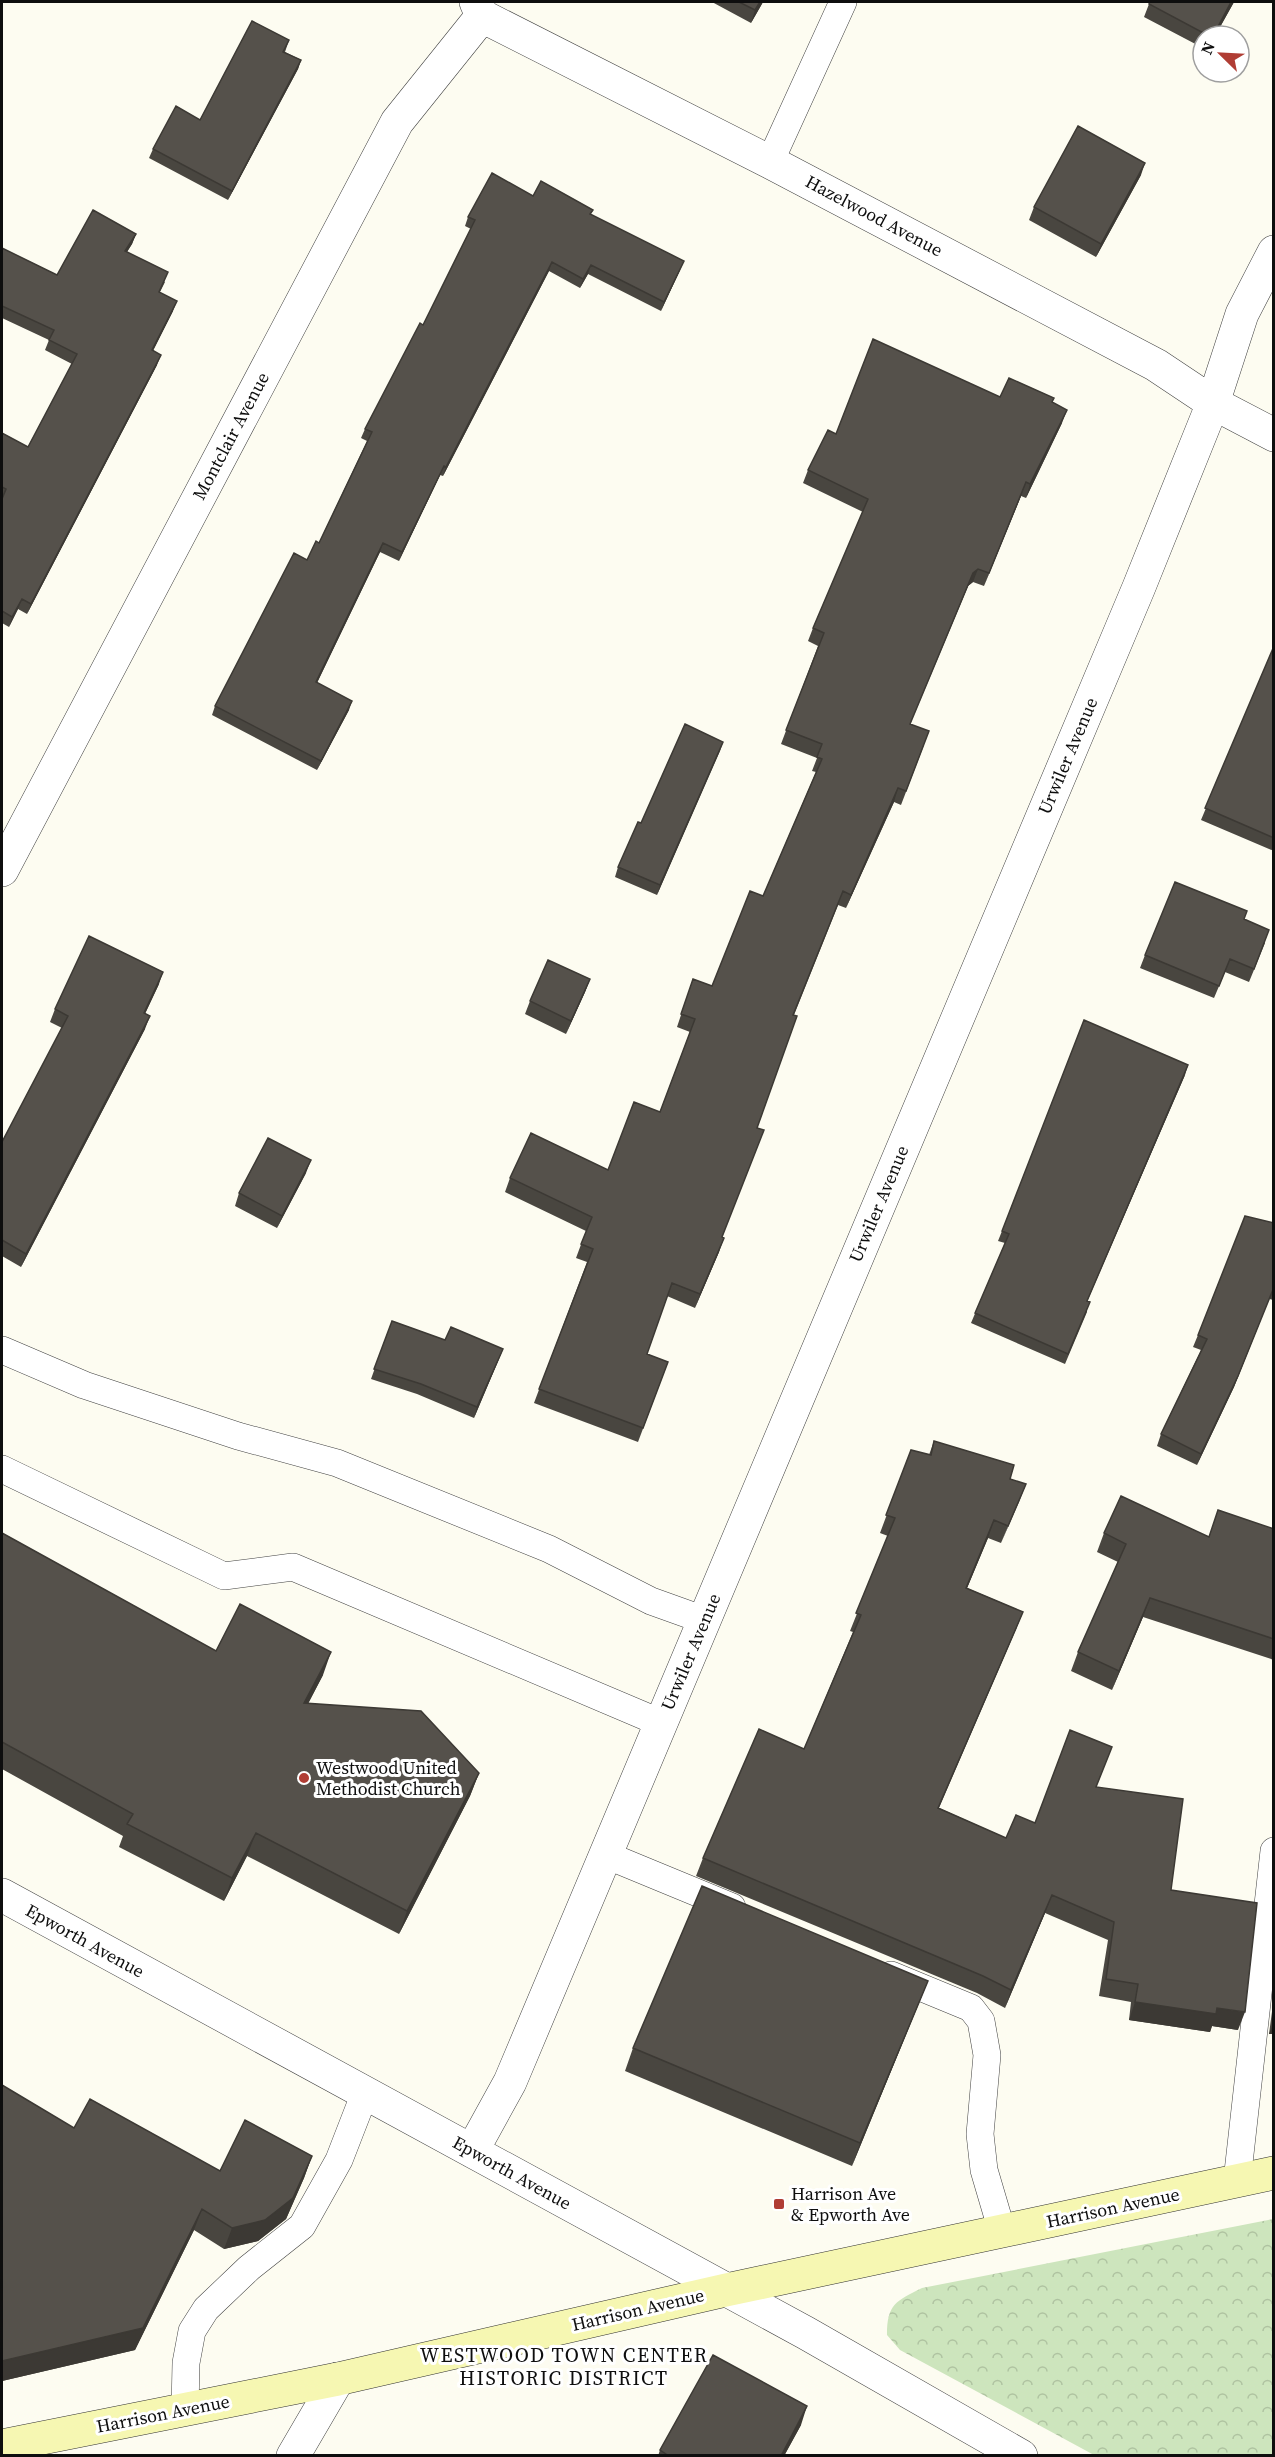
<svg xmlns="http://www.w3.org/2000/svg" width="1275" height="2457" viewBox="0 0 1275 2457" font-family="'Source Serif 4',serif">
<style>
.park{fill:url(#park-crowns)}
.lines{fill:none;stroke-linecap:round;stroke-linejoin:round}
.service-casing{stroke:#414141;stroke-width:28}
.minor-casing{stroke:#414141;stroke-width:34}
.secondary-casing{stroke:#303030;stroke-width:34}
.service{stroke:#fff;stroke-width:27}
.minor{stroke:#fff;stroke-width:33}
.secondary{stroke:#f6f7b2;stroke-width:33}
.wall{fill:#494640}
.shaded-wall{fill:#3c3934}
.building{fill:#55514b;stroke:#3c3934;stroke-width:1.5}
.poi-dot{fill:#b03d34;stroke:#fff;stroke-width:2}
.labels{text-anchor:middle;stroke-width:6;stroke-linejoin:round;paint-order:stroke}
.street-label{font-size:18px;fill:#0e0e0e;stroke:#fff}
.poi-label{font-size:18px;fill:#0e0e0e;stroke:#fff;text-anchor:start}
.neighbourhood-label{font-size:20px;letter-spacing:1.5px;fill:#0e0e0e;stroke:#fff}
</style>
<defs>
<pattern id="park-crowns" width="20" height="18" patternUnits="userSpaceOnUse" patternTransform="scale(1.5)"><rect width="20" height="18" fill="#cde5bd"/><path d="M2 6a3 3 0 1 1 6 0M12 15a3 3 0 1 1 6 0" fill="none" stroke="#afc3a1"/></pattern>
</defs>
<rect width="100%" height="100%" fill="#fdfcf1"/>
<path class="park" d="M1273 2219V2455H1094L900 2350 887 2335C887 2304 896 2301 922 2288Z"/>
<g class="lines">
<defs>
<path id="service" d="M770 162 843 2
M2 1350 84 1385 238 1436 337 1463 549 1549 651 1601 704 1620
M2 1469 224 1576 293 1567 661 1723
M606 1855 732 1907
M891 1975 971 2008 981 2021 987 2055 980 2134 984 2170 1002 2231
M1237 2181 1274 1851
M185 2410 186 2363 192 2331 206 2309 249 2268 302 2226 339 2160 365 2093"/>
<path id="minor" d="M476 2 482 16 770 162 1156 365 1213 403 1274 435
M2 870 397 122 482 16
M2 1895 806 2333 1021 2456
M472 2151 510 2082 1139 587 1213 403 1242 314 1274 252
M293 2456 338 2379"/>
<path id="secondary" d="M2 2446 338 2379 726 2290 1274 2173"/>
</defs>
<use href="#service" class="service-casing"/>
<use href="#minor" class="minor-casing"/>
<use href="#secondary" class="secondary-casing"/>
<use href="#service" class="service"/>
<use href="#minor" class="minor"/>
<use href="#secondary" class="secondary"/>
</g>
<path class="wall" d="M712 2H763L751 23Z
M1234 2 1215 36H1203V48L1144 17 1149 4Z
M289 40 285 52 301 60 298 69 228 200 149 158 153 149 200 120Z
M1141 175 1096 257 1029 220 1034 207Z
M533 196 593 210 591 214 680 270 661 311 588 274 580 288 549 271 443 476 440 475 399 561 380 552 317 683 349 710 317 770 212 715 215 706 307 560 319 543 367 441 361 438 365 429 423 325 471 229 465 226 468 217Z
M136 234 132 244 127 252 165 282 160 292 173 311 153 351 157 365 27 614 18 609 9 627 2 623V433L28 447 72 364 45 350 49 340 2 318V248L57 275Z
M1000 397 1052 402 1062 423 1026 498 1021 496 984 586 973 582 968 586 910 724 924 745 901 805 894 802 846 908 838 905 794 1015 757 1128 722 1238 719 1252 695 1308 667 1296 647 1354 668 1362 638 1442 534 1403 587 1262 576 1258 586 1231 505 1192 510 1178 608 1170 660 1112 690 1032 677 1027 693 979 712 986 763 896 816 772 812 771 817 758 781 744 818 646 808 641 813 628 863 512 803 483 808 470 836 434Z
M1274 646V851L1201 820Z
M723 742 657 895 615 877 618 867 641 823Z
M1244 919 1265 943 1249 982 1225 972 1214 998 1140 968 1145 955Z
M590 979 585 992 566 1034 525 1014 530 1001Z
M159 984 145 1014V1029L21 1267 2 1256V1142L62 1028 50 1022 55 1009Z
M1185 1075 1087 1301V1312L1065 1364 971 1323 1005 1243 998 1241 1002 1231Z
M306 1173 277 1228 235 1206 239 1193Z
M1274 1223V1300L1269 1299 1234 1387 1197 1465 1157 1446 1161 1434 1201 1350 1193 1347 1198 1335Z
M392 1321 445 1340 503 1349 474 1418 417 1394 371 1379Z
M934 1441 1010 1479 1026 1484 1001 1543 988 1538 967 1588 1023 1612 1016 1629 939 1808 1006 1838 1097 1787 1171 1890 1238 2030 1212 2026 1210 2032 1129 2020 1131 2002 1099 1996 1108 1940 1045 1913 1005 2008 977 1993 696 1876 703 1858 804 1749 853 1632 850 1631 888 1536 880 1533 911 1450 929 1455Z
M1274 1529V1660L1143 1617 1112 1690 1071 1671 1078 1652 1118 1562 1097 1552 1104 1533 1208 1537Z
M2 1533 216 1651 323 1675 308 1704 479 1773 470 1796 399 1934 247 1856 224 1901 119 1847 123 1836 2 1769Z
M928 1981 919 2003 852 2166 625 2071 633 2048Z
M1274 1997V2034H1269Z
M2 2085 74 2128 220 2171 312 2156 304 2178 286 2219 258 2241 224 2249 194 2230 135 2350 2 2381Z
M801 2425 784 2456H658L660 2450Z"/>
<path class="shaded-wall" d="M760 2H763L751 23 755 10Z
M1231 2H1234L1215 36H1213Z
M301 60 298 69 228 200 232 191Z
M1145 163 1141 175 1096 257 1101 244Z
M136 234 132 244 121 261 125 251Z
M684 261 680 270 661 311 664 302Z
M552 262 549 271 443 476 446 467Z
M591 265 588 274 580 288 583 279Z
M177 301 173 311 148 360 152 350Z
M161 355 157 365 27 614 31 604Z
M1067 410 1062 423 1026 498 1030 484Z
M444 466 440 475 399 561 402 552Z
M1026 482 1021 496 984 586 989 573Z
M383 543 380 552 313 691 316 682Z
M978 569 973 582 968 586 905 737 973 573Z
M22 599 18 609 9 627 12 617Z
M352 701 349 710 317 770 321 761Z
M723 742 720 751 657 895 660 885Z
M898 788 894 802 846 908 851 895Z
M163 972 159 984 139 1026 144 1013Z
M590 979 585 992 566 1034 571 1021Z
M150 1016 145 1029 21 1267 26 1254Z
M1188 1065 1185 1075 1083 1311 1087 1301Z
M311 1160 306 1173 277 1228 282 1216Z
M724 1238 719 1252 695 1308 700 1294Z
M1269 1299 1234 1387 1197 1465 1201 1454Z
M503 1349 499 1359 474 1418 477 1407Z
M1026 1484 1019 1502 1001 1543 1008 1526Z
M994 1520 988 1538 960 1605 966 1588Z
M1150 1598 1143 1617 1112 1690 1119 1671Z
M1023 1612 1016 1629 931 1825 938 1808Z
M331 1652 323 1675 296 1726 304 1703Z
M479 1773 470 1796 399 1934 407 1911Z
M256 1833 247 1856 224 1901 232 1878Z
M1052 1895 1045 1913 1005 2008 1011 1990Z
M928 1981 919 2003 852 2166 860 2143Z
M1135 2002 1217 2008 1245 2012 1238 2030 1212 2026 1210 2032 1129 2020Z
M1274 2022V2034H1269Z
M312 2156 304 2178 286 2219 258 2241 224 2249 232 2228Z
M202 2209 194 2230 135 2350 2 2381V2361Z
M807 2406 801 2425 784 2456H781Z"/>
<path class="building" d="M739 2H760L755 10Z
M1150 2H1231L1213 36H1209L1149 4Z
M252 21 289 40 283 52 301 60 232 191 153 149 176 106 200 120Z
M1078 126 1145 163 1101 244 1034 207Z
M492 173 533 196 541 181 593 210 590 214 684 261 664 302 591 265 583 279 552 262 446 467 444 466 402 552 383 543 316 682 352 701 321 761 215 706 294 553 307 560 316 541 319 543 372 432 365 429 420 323 423 325 475 220 468 217Z
M93 210 136 234 125 251 168 272 159 292 177 301 152 350 161 355 31 604 22 599 12 617 2 611V499L6 489 2 487V433L28 447 77 354 49 340 54 330 2 306V248L57 275Z
M873 339 1000 397 1009 378 1054 398 1052 402 1067 410 1030 484 1026 482 989 573 978 569 973 573 910 724 929 731 906 791 898 788 851 895 843 891 793 1015 797 1016 757 1128 764 1130 722 1237 724 1238 700 1294 672 1283 647 1354 668 1362 643 1428 539 1389 593 1249 581 1244 592 1217 510 1178 531 1133 608 1170 634 1102 660 1112 695 1019 681 1014 693 979 712 986 750 891 763 896 822 759 817 757 822 744 786 730 824 633 813 628 868 499 808 470 828 430 836 434Z
M1274 646V838L1205 808Z
M685 724 723 742 660 885 618 867 638 822 641 823Z
M1175 882 1247 911 1244 919 1269 930 1254 969 1230 959 1219 986 1145 955Z
M89 936 163 972 144 1013 150 1016 26 1254 2 1240V1142L68 1016 55 1009Z
M548 960 590 979 571 1021 530 1001Z
M1084 1020 1188 1065 1087 1301 1090 1302 1068 1354 975 1313 1009 1234 1002 1231Z
M268 1138 311 1160 282 1216 239 1193Z
M1245 1216 1274 1223V1287L1238 1376 1201 1454 1161 1434 1207 1339 1198 1335Z
M392 1321 445 1340 451 1327 503 1349 477 1407 421 1384 374 1369Z
M934 1441 1014 1465 1010 1479 1026 1484 1008 1526 994 1520 966 1588 1023 1612 938 1808 1006 1838 1016 1815 1035 1823 1070 1730 1112 1747 1096 1787 1183 1799 1171 1890 1257 1903 1245 2012 1217 2008 1216 2014 1135 2002 1138 1984 1106 1979 1114 1922 1052 1895 1011 1990 983 1976 703 1858 759 1729 804 1749 861 1615 856 1613 895 1518 886 1515 911 1450 931 1455Z
M1121 1496 1209 1537 1218 1510 1274 1529V1639L1150 1598 1119 1671 1078 1652 1126 1544 1104 1533Z
M2 1533 216 1651 240 1604 331 1652 304 1703 421 1711 479 1773 407 1911 256 1833 232 1878 127 1824 133 1814 2 1742Z
M702 1886 928 1981 860 2143 633 2048Z
M2 2085 74 2128 90 2099 220 2171 245 2120 312 2156 293 2198 265 2220 232 2228 202 2209 143 2328 2 2361Z
M713 2355 807 2406 781 2456H669L660 2450Z"/>
<g class="poi-dot">
<circle cx="304" cy="1778" r="6"/>
<rect x="773" y="2198" width="12" height="12" rx="3"/>
</g>
<g class="labels">
<g class="street-label">
<text transform="translate(874 216) rotate(28)" y="6">Hazelwood Avenue</text>
<text transform="translate(231 436) rotate(-62)" y="6">Montclair Avenue</text>
<text transform="translate(1068 756) rotate(-67)" y="6">Urwiler Avenue</text>
<text transform="translate(879 1204) rotate(-67)" y="6">Urwiler Avenue</text>
<text transform="translate(691 1652) rotate(-67)" y="6">Urwiler Avenue</text>
<text transform="translate(85 1941) rotate(29)" y="6">Epworth Avenue</text>
<text transform="translate(512 2173) rotate(29)" y="6">Epworth Avenue</text>
<text transform="translate(1113 2208) rotate(-12)" y="6">Harrison Avenue</text>
<text transform="translate(638 2310) rotate(-13)" y="6">Harrison Avenue</text>
<text transform="translate(163 2414) rotate(-11)" y="6">Harrison Avenue</text>
</g>
<g class="poi-label">
<text x="316" y="1774">Westwood United<tspan x="316" dy="21">Methodist Church</tspan></text>
<text x="791" y="2200">Harrison Ave<tspan x="791" dy="21">&amp; Epworth Ave</tspan></text>
</g>
<g class="neighbourhood-label">
<text x="564" y="2362">WESTWOOD TOWN CENTER<tspan x="564" dy="23">HISTORIC DISTRICT</tspan></text>
</g>
</g>
<rect width="1275" height="2457" fill="none" stroke="#0e0e0e" stroke-width="6"/>
<g transform="translate(1221 54) rotate(294)"><circle r="28" fill="#ffffff" stroke="#9f9f9f" stroke-width="1.5"/>
<path d="M0-4.5L10 22L0 15L-10 22Z" fill="#b03d34"/>
<text y="-9" font-size="16" font-weight="bold" text-anchor="middle" fill="#0e0e0e">N</text>
</g>
</svg>
